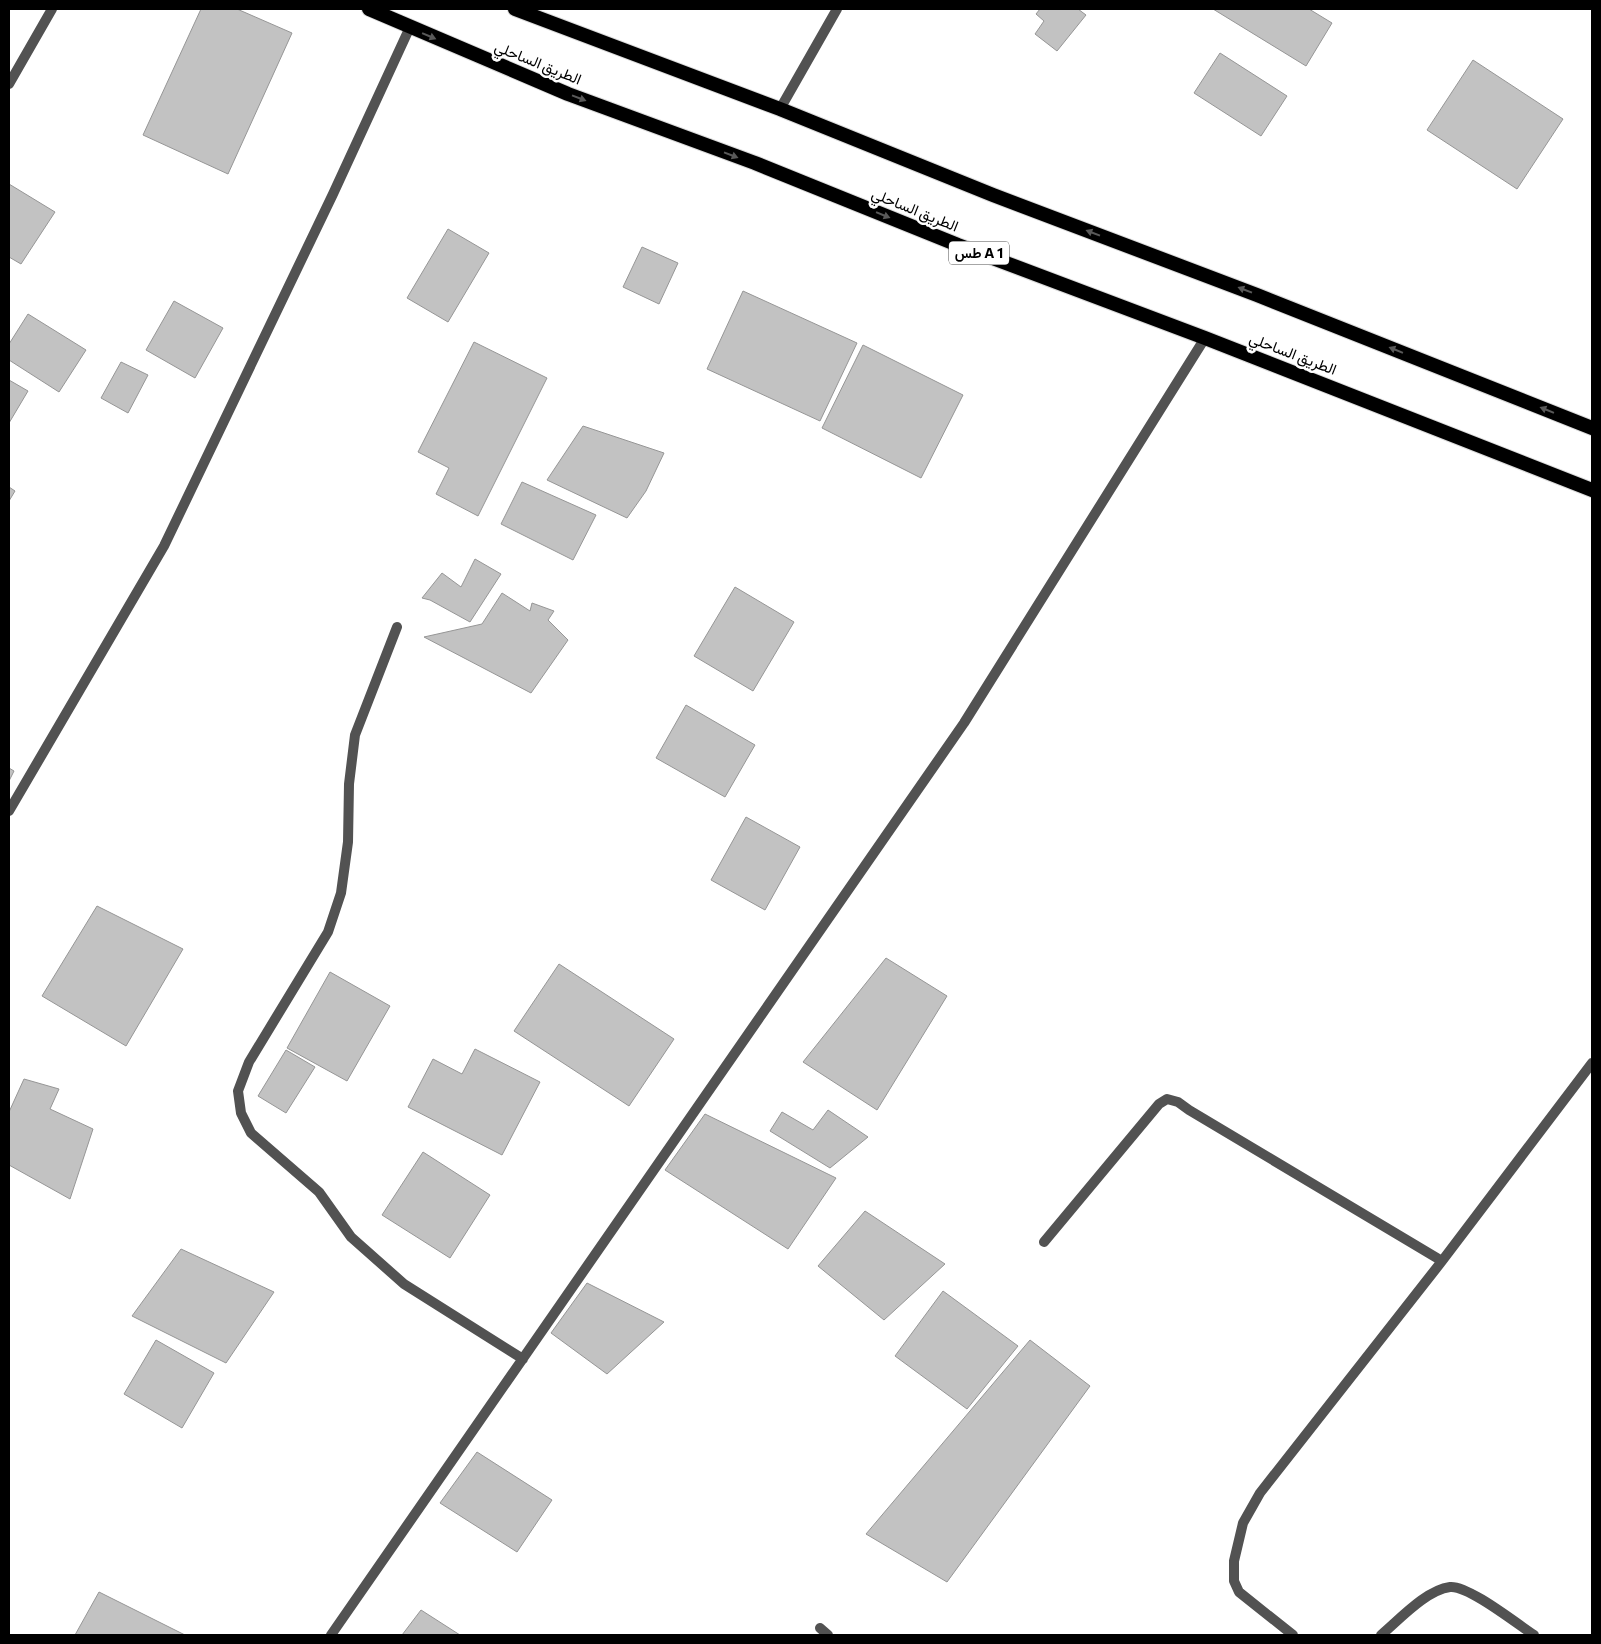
<svg xmlns="http://www.w3.org/2000/svg" width="1601" height="1644" viewBox="0 0 1601 1644" font-family="Commissioner,Vazirmatn,sans-serif">
<style>
.building{fill:#c2c2c2;stroke:#969696}
.lines{fill:none;stroke-linecap:round;stroke-linejoin:round}
.trunk-casing{stroke:#dbdbdb;stroke-width:16}
.minor{stroke:#525252;stroke-width:10}
.trunk{stroke:#000;stroke-width:14}
.oneway{fill:#595959}
.labels{text-anchor:middle;stroke-width:5;stroke-linejoin:round;paint-order:stroke}
.shield{fill:#fff;stroke:#4c4c4c;stroke-width:1}
.shield-label{font-size:14px;font-weight:bold;fill:#000}
.street-label{font-size:15px;fill:#000;stroke:#fff}
</style>
<rect width="100%" height="100%" fill="#fff"/>
<path class="building" d="M201 9H237L292 33 228 174 143 135Z
M1040 9H1078L1086 15 1057 51 1035 34 1044 21 1036 14Z
M1213 9H1309L1332 23 1306 66Z
M1220 53 1287 96 1261 136 1194 93Z
M1473 60 1563 119 1517 189 1427 130Z
M9 184 55 212 21 264 9 257Z
M448 229 489 253 448 322 407 298Z
M642 247 678 263 659 304 623 287Z
M743 291 857 343 820 421 707 369Z
M174 301 223 328 195 378 146 350Z
M28 314 86 350 59 392 9 360V344Z
M474 342 547 378 478 516 436 494 449 468 418 452Z
M863 345 963 395 921 478 822 428Z
M121 362 148 375 128 413 101 398Z
M9 380 28 391 9 423Z
M583 426 664 453 646 491 627 518 547 480Z
M522 482 596 515 573 560 501 524Z
M9 487 15 491 9 501Z
M475 559 501 574 470 622 430 600 422 598 442 573 461 587Z
M735 587 794 622 753 691 694 656Z
M502 593 530 611 532 603 554 611 548 620 568 640 531 693 424 637 482 624Z
M686 705 755 745 725 797 656 758Z
M9 768 14 771 9 781Z
M746 817 800 847 765 910 711 880Z
M97 906 183 949 126 1046 42 996Z
M886 958 947 996 877 1110 803 1062Z
M559 964 674 1039 629 1106 514 1031Z
M330 972 390 1006 347 1081 287 1048Z
M475 1049 540 1082 502 1155 408 1107 433 1059 462 1074Z
M286 1050 315 1067 286 1113 258 1096Z
M24 1079 59 1089 50 1109 93 1129 70 1199 9 1165V1112Z
M828 1110 868 1137 830 1168 770 1131 782 1112 813 1130Z
M705 1114 836 1178 788 1249 665 1170Z
M423 1152 490 1195 450 1258 382 1215Z
M865 1211 945 1264 884 1320 818 1266Z
M181 1249 274 1292 226 1363 132 1316Z
M587 1283 664 1322 607 1374 551 1333Z
M943 1291 1018 1346 967 1409 895 1356Z
M156 1340 214 1373 182 1428 124 1394Z
M1030 1340 1090 1386 947 1582 866 1534Z
M477 1452 552 1500 517 1552 440 1503Z
M99 1592 185 1635H75Z
M421 1610 460 1635H402Z"/>
<g class="lines">
<defs>
<path id="trunk" d="M369 9 568 94 755 163 958 245 1205 338 1592 490
M515 9 780 109 993 195 1257 295 1592 428"/>
</defs>
<use href="#trunk" class="trunk-casing"/>
<path class="minor" d="M9 84 52 9
M780 109 837 9
M397 627 355 735 349 784 348 842 341 893 328 932 249 1062 238 1091 241 1113 251 1133 319 1192 351 1237 404 1284 523 1359
M9 811 164 546 333 194 410 27
M1044 1242 1159 1104 1167 1099 1178 1102 1189 1110 1442 1261
M820 1628 828 1635
M331 1635 964 723 1205 338
M1293 1635 1239 1592 1234 1581V1561L1243 1523 1260 1493 1442 1261 1592 1063
M1381 1635C1399 1620 1426 1590 1450 1587 1468 1585 1517 1624 1534 1635"/>
<use href="#trunk" class="trunk"/>
</g>
<defs><path id="oneway-solid" d="M-6-.8H1V-3.2L6.5 0L1 3.2V.8H-6Z" transform="scale(1.25)"/></defs>
<g class="oneway">
<use href="#oneway-solid" transform="translate(429 36) rotate(23)"/>
<use href="#oneway-solid" transform="translate(579 98) rotate(21)"/>
<use href="#oneway-solid" transform="translate(731 155) rotate(21)"/>
<use href="#oneway-solid" transform="translate(883 215) rotate(22)"/>
<use href="#oneway-solid" transform="translate(1093 233) rotate(-159)"/>
<use href="#oneway-solid" transform="translate(1245 290) rotate(-159)"/>
<use href="#oneway-solid" transform="translate(1396 350) rotate(-158)"/>
<use href="#oneway-solid" transform="translate(1547 410) rotate(-158)"/>
</g>
<g class="labels">
<rect class="shield" x="949" y="241.5" width="60" height="23" rx="4"/>
<g class="shield-label">
<text x="979" y="258">طس A 1</text>
</g>
<g class="street-label">
<text transform="translate(538 63) rotate(22)" y="5">الطريق الساحلي</text>
<text transform="translate(915 210) rotate(22)" y="5">الطريق الساحلي</text>
<text transform="translate(1293 354) rotate(21)" y="5">الطريق الساحلي</text>
</g>
</g>
<rect width="1601" height="1644" fill="none" stroke="#000000" stroke-width="20"/>
</svg>
